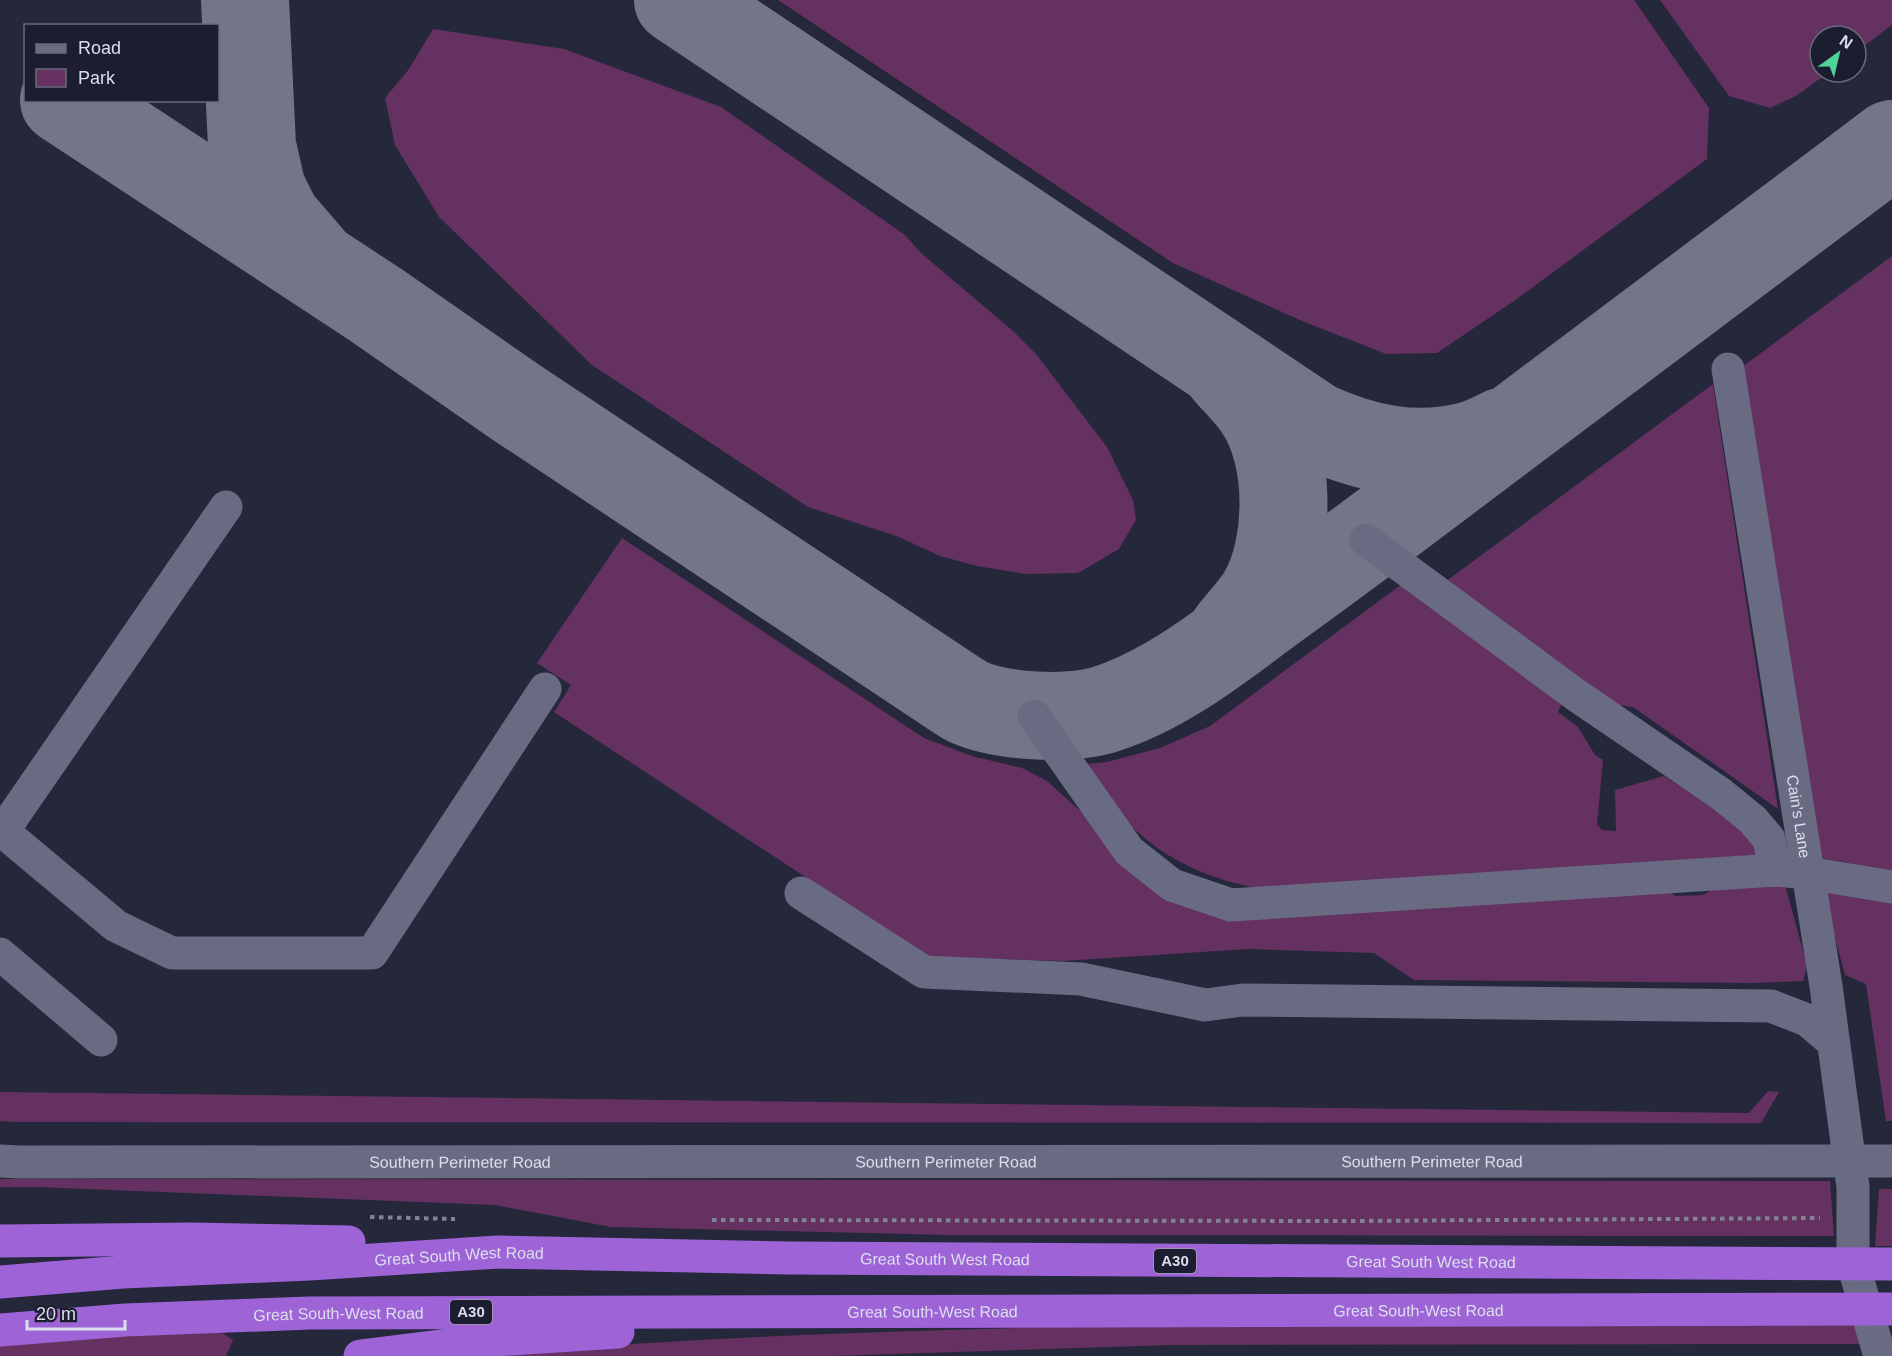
<svg xmlns="http://www.w3.org/2000/svg" width="1892" height="1356" viewBox="0 0 1892 1356" font-family="Arial,sans-serif">
<style>
.green{fill:#643161}
.lines{fill:none;stroke-linecap:round;stroke-linejoin:round}
.taxiway{stroke:#747687;stroke-width:88}
.path{stroke:#828495;stroke-width:4;stroke-dasharray:4.5 4.5;stroke-linecap:butt}
.minor{stroke:#696b83;stroke-width:33}
.highway{stroke:#9d63d7;stroke-width:33}
.labels{text-anchor:middle;stroke-width:5;stroke-linejoin:round;paint-order:stroke}
.shield{fill:#1c1d31;stroke:#a3a4b4;stroke-width:1.5}
.shield-label{font-size:15px;font-weight:bold;fill:#dddeec}
.street-label{font-size:16px;fill:#dddeec;stroke:#1c1d31}
</style>
<rect width="100%" height="100%" fill="#25273b"/>
<path class="green" d="M778 0H1634L1709 108 1707 159 1514 301 1437 353 1386 354 1302 321 1173 263Z
M1660 0H1892V25L1856 52V36H1820V72H1829L1796 96 1770 108 1729 96Z
M433 29 564 49 721 107 905 235 921 253 1013 331 1036 354 1107 447 1133 500 1136 520 1119 549 1078 573 1025 574 977 566 940 556 899 537 808 507 592 365 439 217 395 145 385 98 409 69Z
M1892 256V871L1815 857 1742 367Z
M1713 384 1778 809 1633 707 1605 703 1445 582Z
M622 538 924 738 972 756 1022 768 1047 781 1151 875 1199 903 1665 888 1675 896 1703 895 1726 881 1785 885 1807 965 1803 981 1753 983 1414 980 1374 953 1248 949 1063 961 927 957 554 712 571 685 537 663Z
M1406 581 1562 703 1558 712 1578 727 1595 755 1603 760 1597 824 1602 830 1616 831 1615 790 1664 776 1749 831 1755 841V855L1261 889C1210 879 1171 863 1133 828 1113 809 1096 785 1077 765L1107 762 1160 748 1210 726Z
M1828 888 1892 899V1121H1886L1866 984 1845 975 1824 897Z
M1768 1091 1779 1092 1761 1123 15 1122 0 1121V1092L1749 1113Z
M0 1179 1830 1181 1834 1236 948 1235 611 1227 495 1205 35 1187H0Z
M1879 1189H1892V1246H1875Z
M1860 1324V1344L1171 1345 834 1356H473C934 1316 1397 1325 1860 1324Z
M221 1332 233 1340 226 1356H0V1340Z"/>
<g class="lines">
<path class="taxiway" d="M245 0 252 146 262 190 277 220 309 257
M678 0 1315 426C1366 449 1416 460 1472 445 1482 442 1492 437 1502 432
M64 100 376 305 517 403 949 690C955 694 961 698 968 702 1002 717 1067 720 1103 710 1164 691 1217 649 1268 611 1312 579 1357 546 1401 513 1564 390 1728 267 1892 144
M1226 370C1237 383 1250 395 1259 409 1291 456 1291 544 1263 593 1255 607 1242 620 1232 633"/>
<path class="path" d="M370 1217 455 1219
M712 1220 1347 1221 1820 1218"/>
<g class="minor">
<path id="s1" d="M1728 369 1826 986 1853 1187V1264L1880 1356"/>
<path d="M1366 540 1576 695 1721 794 1753 820 1769 839 1775 870"/>
<path d="M1034 716 1129 851 1172 885 1231 905 1775 870 1807 873 1892 887"/>
<path d="M0 829 116 926 172 953H372L545 689"/>
<path d="M3 831 226 507"/>
<path d="M801 893 924 972 1081 979 1205 1005 1243 1000 1771 1006 1807 1020 1833 1042"/>
<path d="M0 954 101 1040"/>
<path id="s2" d="M0 1161 20 1162 1892 1161"/>
</g>
<g class="highway">
<path d="M0 1241 191 1239 349 1242"/>
<path id="s3" d="M0 1282 123 1272 310 1264 498 1252 789 1258 1892 1264"/>
<path id="s4" d="M0 1330 125 1320 310 1313 1892 1309"/>
<path d="M360 1356 480 1341 618 1332"/>
</g>
</g>
<g class="labels">
<g class="shield">
<rect x="1154" y="1249" width="42" height="24" rx="4.5"/>
<rect x="450" y="1300" width="42" height="24" rx="4.5"/>
</g>
<g class="shield-label">
<text x="1175" y="1266">A30</text>
<text x="471" y="1317">A30</text>
</g>
<g class="street-label">
<text dy="6" stroke="none"><textPath href="#s1" startOffset="453">Cain's Lane</textPath></text>
<text dy="6" stroke="none"><textPath href="#s2" startOffset="946">Southern Perimeter Road</textPath></text>
<text dy="6" stroke="none"><textPath href="#s2" startOffset="1432">Southern Perimeter Road</textPath></text>
<text dy="6" stroke="none"><textPath href="#s2" startOffset="460">Southern Perimeter Road</textPath></text>
<text dy="6" stroke="none"><textPath href="#s3" startOffset="460">Great South West Road</textPath></text>
<text dy="6" stroke="none"><textPath href="#s3" startOffset="946">Great South West Road</textPath></text>
<text dy="6" stroke="none"><textPath href="#s3" startOffset="1432">Great South West Road</textPath></text>
<text dy="6" stroke="none"><textPath href="#s4" startOffset="1419">Great South-West Road</textPath></text>
<text dy="6" stroke="none"><textPath href="#s4" startOffset="933">Great South-West Road</textPath></text>
<text dy="6" stroke="none"><textPath href="#s4" startOffset="339">Great South-West Road</textPath></text>
</g>
</g>
<rect x="24" y="24" width="195" height="78" fill="#1c1d31" stroke="#696a7c" stroke-width="1.5"/>
<rect x="36" y="44" width="30" height="9" fill="#696b83" stroke="#696a7c" stroke-width="1.5"/>
<text x="78" y="54" font-size="18" fill="#dddeec">Road</text>
<rect x="36" y="69" width="30" height="18" fill="#643161" stroke="#696a7c" stroke-width="1.5"/>
<text x="78" y="84" font-size="18" fill="#dddeec">Park</text>
<g transform="translate(1838 54) rotate(34)"><circle r="28" fill="#1c1d31" stroke="#696a7c" stroke-width="1.5"/>
<path d="M0-4.5L10 22L0 15L-10 22Z" fill="#4ed399"/>
<text y="-9" font-size="16" font-weight="bold" text-anchor="middle" fill="#dddeec">N</text>
</g>
<path d="M27 1320v9h98v-9" fill="none" stroke="#dddeec" stroke-width="3"/>
<text x="36" y="1320" font-size="18" fill="#dddeec" stroke="#1c1d31" stroke-width="4.5" paint-order="stroke">20 m</text>
</svg>
